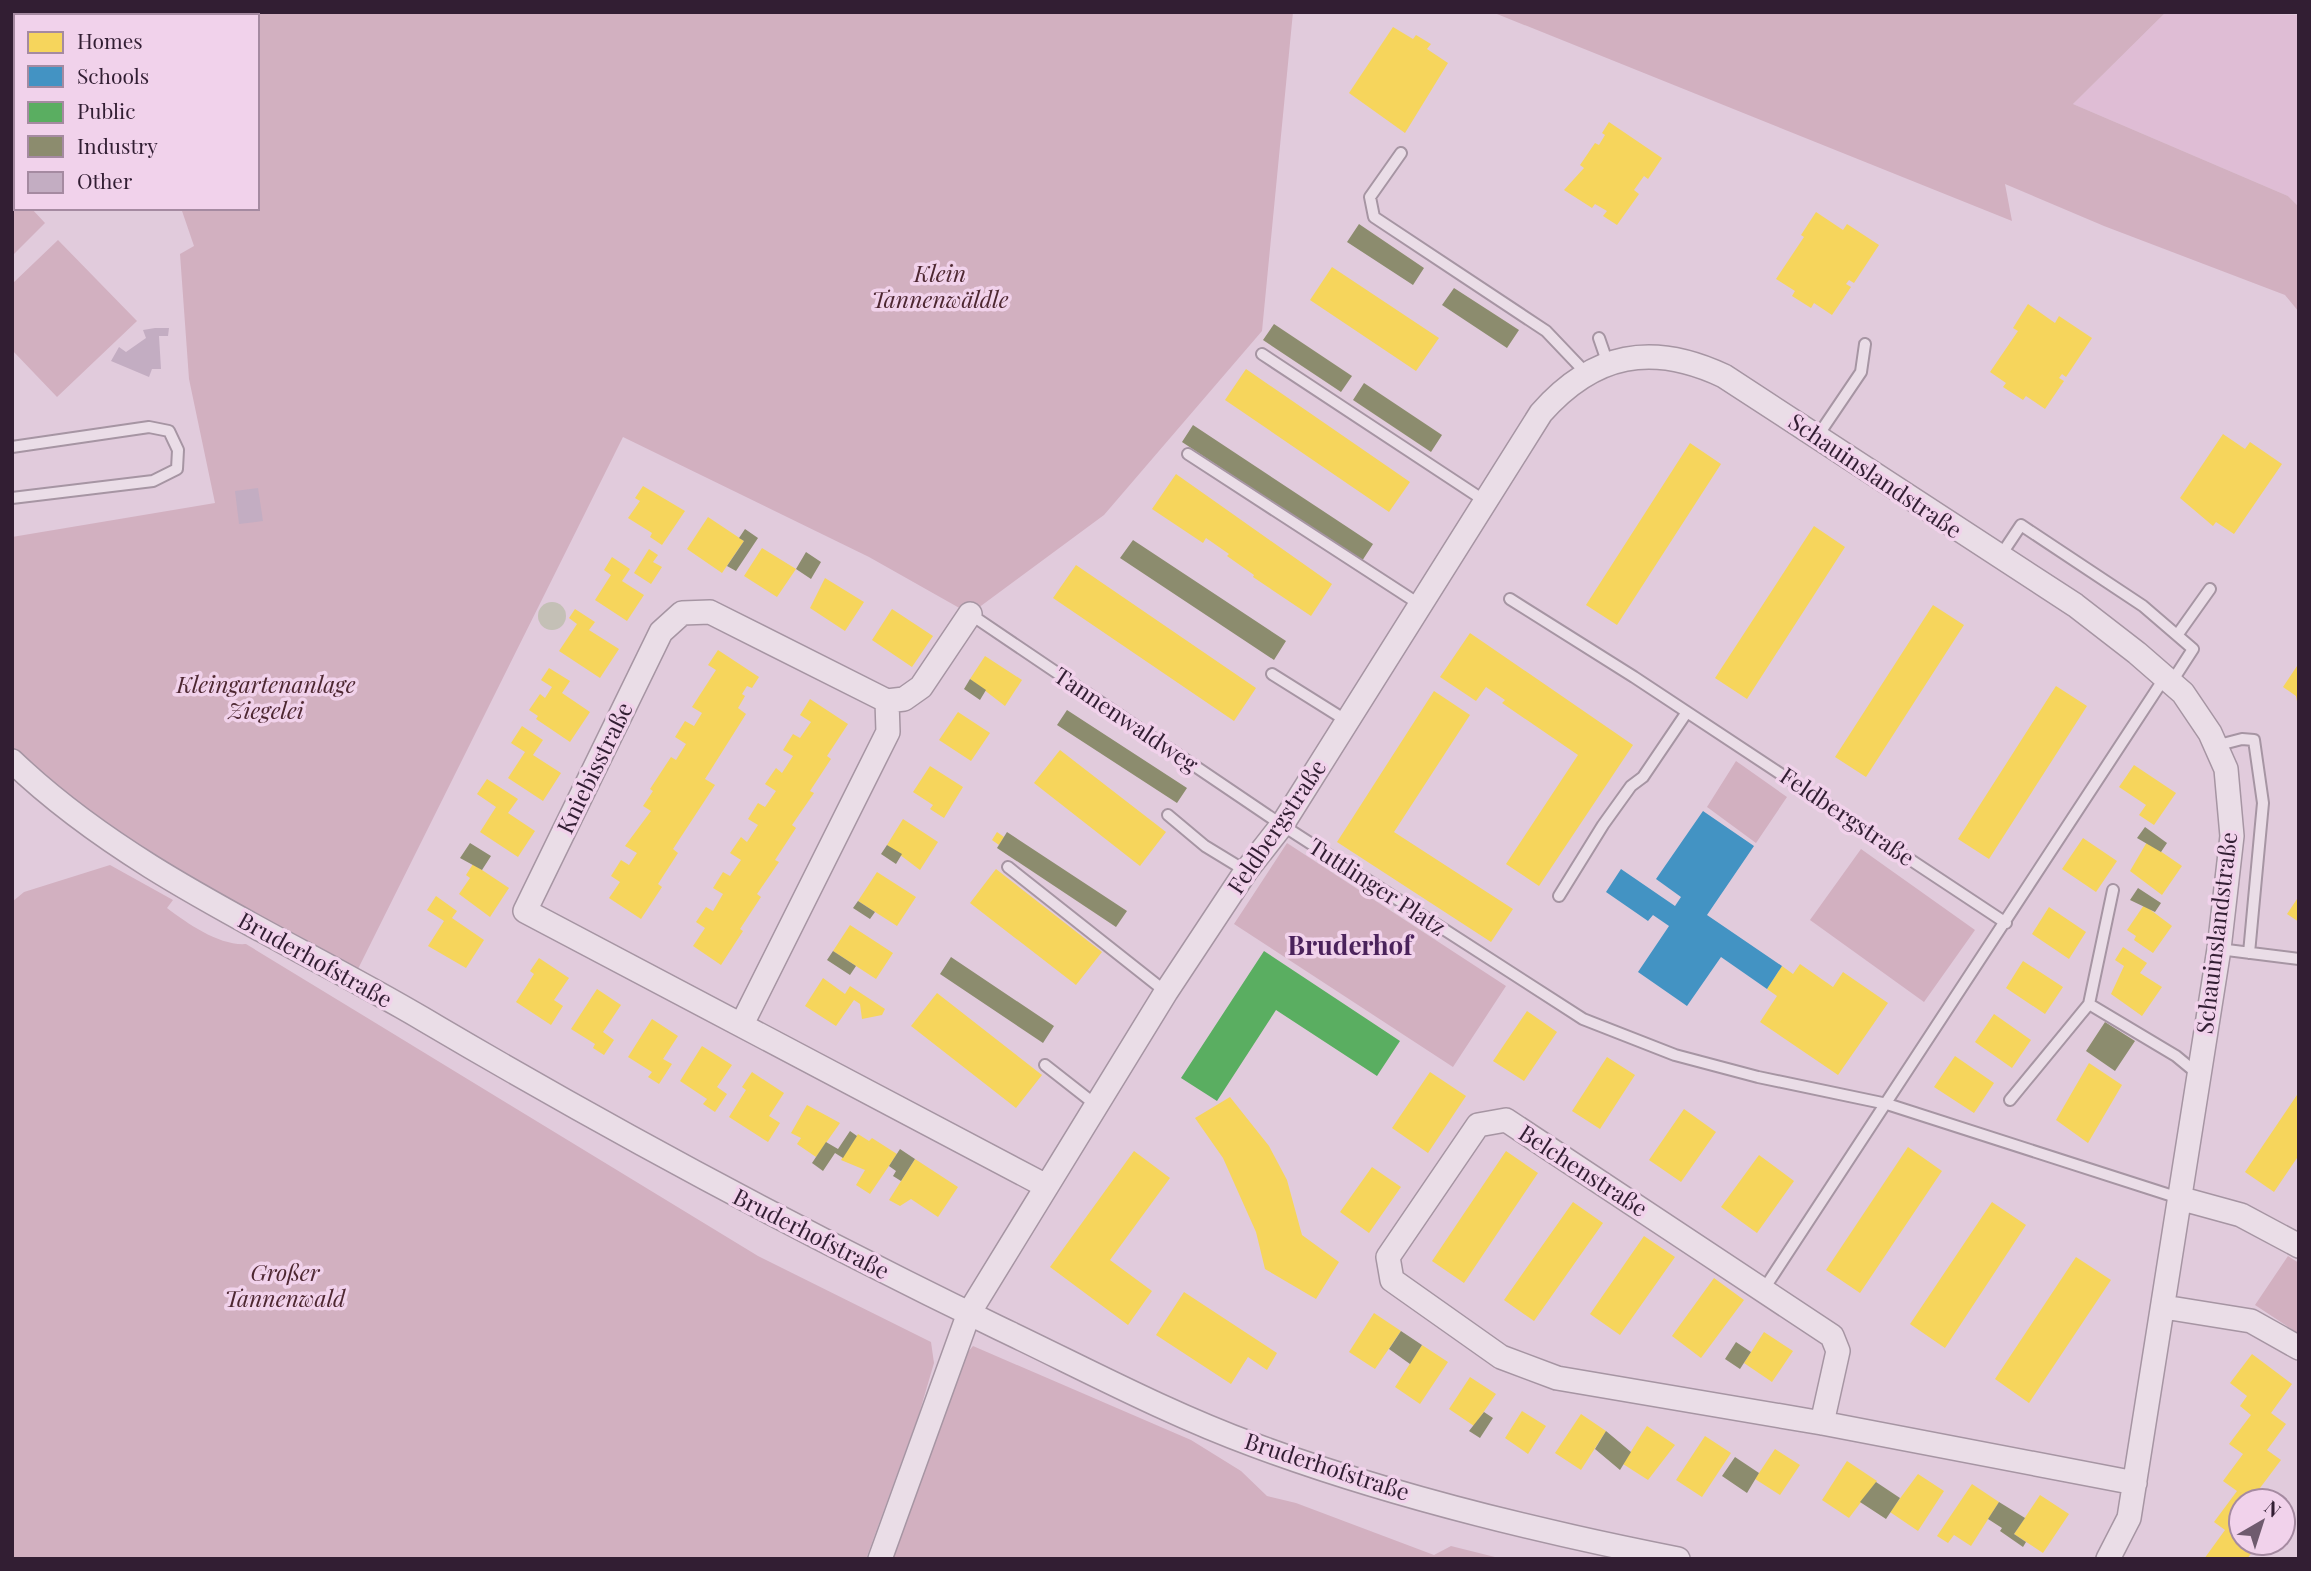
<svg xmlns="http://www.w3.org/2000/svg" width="2311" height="1571" viewBox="0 0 2311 1571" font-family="'Playfair Display',serif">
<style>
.farmland{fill:#dfbdd5}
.green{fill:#d2b0c0}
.water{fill:#c4c0b6}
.homes{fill:#f6d55c}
.schools{fill:#4393c3}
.public{fill:#5aae61}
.industry{fill:#8c8c6e}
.building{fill:#c3adc2}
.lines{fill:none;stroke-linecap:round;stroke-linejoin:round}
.service-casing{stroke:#a695a3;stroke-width:14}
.minor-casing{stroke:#a695a3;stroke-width:26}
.service{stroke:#eadde7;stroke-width:10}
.minor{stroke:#eadde7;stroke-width:23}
.labels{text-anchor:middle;stroke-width:7;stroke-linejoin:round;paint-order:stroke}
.park-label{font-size:23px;font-style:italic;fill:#4d2731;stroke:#f1d2eb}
.street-label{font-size:23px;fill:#321e33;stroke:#f1d2eb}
.quarter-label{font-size:26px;font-weight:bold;fill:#4a225b;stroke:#f1d2eb}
</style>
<rect width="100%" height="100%" fill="#e1cbdc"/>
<path class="farmland" d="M2166 12 2299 15V207L2288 196 2073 104Z"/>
<path class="green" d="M138 12H1293L1262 331 1104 515 970 614 869 557 623 437 353 979 242 921 12 761V537L215 503 189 379 180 254 194 246 181 208H257V16H139Z
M1492 12H2166L2073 104 2288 196 2299 207V312L2285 295 2104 226 2005 184 2012 221Z
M16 22V162L12 158V26Z
M12 190 16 193V208H31L45 223 12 256Z
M58 240 137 321 57 397 12 350V284Z
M1736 761 1787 797 1756 843 1707 807Z
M1287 843 1506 986 1453 1067 1234 924Z
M1861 849 1975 930 1924 1002 1810 920Z
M110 865 173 900 167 908C188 924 220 946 246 944L758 1256 931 1342 934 1363 919 1414 866 1559H12V902L24 892Z
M2288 1256 2299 1263V1334L2255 1305Z
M973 1346 1191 1440 1241 1471 1267 1496 1296 1503 1434 1555 1451 1546 1503 1559H891L963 1358Z"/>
<path class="water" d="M538 616a14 14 0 1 1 28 0a14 14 0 1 1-28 0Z"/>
<path class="homes" d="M1393 27 1413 39 1416 35 1431 44 1427 49 1448 63 1405 133 1349 93Z
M1609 122 1662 158 1648 179 1644 176 1634 190 1639 194 1617 225 1603 216 1607 211 1595 204 1592 208 1564 190 1584 168 1580 165 1595 143 1599 145 1605 135 1602 133Z
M1816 212 1843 230 1847 224 1879 245 1854 283 1849 280 1846 284 1851 287 1832 315 1814 303 1811 308 1792 296 1795 291 1776 279 1804 237 1801 235Z
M1332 267 1439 338 1416 371 1310 300Z
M2028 304 2055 323 2059 316 2092 338 2066 377 2062 374 2059 378 2064 381 2045 409 2026 396 2023 400 2003 387 2006 383 1990 372 2018 331 2013 328Z
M1246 369 1410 482 1389 512 1225 400Z
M2223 434 2245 449 2250 442 2282 464 2234 534 2216 522 2213 526 2180 498Z
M1690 443 1721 464 1617 625 1586 605Z
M1176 474 1332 584 1311 616 1253 577 1254 575 1227 556 1229 554 1206 538 1203 543 1152 509Z
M643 486 685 511 662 545 650 537 652 533 628 518 640 501 635 498Z
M708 517 744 541 722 573 687 549Z
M1814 526 1845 547 1747 699 1715 678Z
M762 548 796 569 777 597 744 576Z
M649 549 658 555 653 562 662 567 651 584 634 573Z
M612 557 630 569 622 581 644 595 627 621 595 600 611 575 604 570Z
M1076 565 1256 688 1234 721 1053 598Z
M825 578 864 602 845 631 810 608Z
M1933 605 1964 625 1866 777 1835 757Z
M575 609 595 622 589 630 619 649 600 678 559 651 577 624 569 618Z
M892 609 933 636 912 667 872 640Z
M1470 633 1633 745 1539 886 1506 864 1578 755 1502 703 1505 700 1486 687 1476 701 1440 677Z
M718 650 759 677 752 688 747 686 742 694 745 696 738 708 746 714 705 779 715 785 673 849 678 853 658 884 662 887 641 919 609 898 620 882 611 876 621 860 629 865 637 853 625 846 651 811 643 806 653 791 650 789 671 757 676 760 686 744 675 737 685 721 694 726 702 713 692 707 716 670 708 665Z
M985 656 1022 680 1005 706 970 679Z
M2299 663V712L2296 696 2283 687Z
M549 668 570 681 562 693 590 712 570 742 536 719 538 716 529 710 540 694 545 698 552 687 541 680Z
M2056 686 2087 706 1989 859 1958 839Z
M1434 691 1470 715 1394 832 1513 909 1491 942 1337 842Z
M810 699 848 724 827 756 831 759 810 791 814 793 792 825 796 828 775 860 779 862 757 894 761 897 740 929 743 931 721 965 693 946 705 928 696 922 706 907 713 911 723 894 713 888 723 872 730 876 741 860 730 853 741 837 747 842 758 825 748 819 758 803 765 807 776 791 765 784 776 768 782 773 793 756 783 750 793 734 800 738 811 722 800 715Z
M958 712 990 733 971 761 939 740Z
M522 726 543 740 533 755 561 773 543 801 508 778 525 752 511 743Z
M1060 750 1166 832 1140 866 1034 783Z
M2134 765 2176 793 2154 825 2139 815 2146 805 2119 787Z
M930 766 963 787 944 818 930 809 933 805 913 792Z
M487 779 518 799 508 813 535 831 518 857 480 832 496 807 477 794Z
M903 819 938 842 920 870 887 845Z
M997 832 1004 837 999 845 992 840Z
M2083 838 2117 861 2096 892 2062 869Z
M2147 842 2182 866 2162 895 2130 871Z
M473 864 509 888 490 917 459 894 470 878 466 875Z
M996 869 1102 952 1076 985 970 903Z
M877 872 916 897 897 926 858 901Z
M436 896 457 911 452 918 484 940 466 968 428 946 444 921 427 910Z
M2299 896V922L2287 914Z
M2144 905 2172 926 2153 953 2134 940 2136 936 2127 930Z
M2049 907 2086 932 2069 959 2032 934Z
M850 925 893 953 876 979 833 951Z
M2123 947 2147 963 2140 973 2162 987 2142 1016 2111 994 2124 966 2115 960Z
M539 958 569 978 554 1000 563 1006 551 1025 516 1002 534 974 530 971Z
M2023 961 2063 987 2045 1014 2006 988Z
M1800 964 1833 987 1843 972 1888 1003 1838 1075 1760 1022 1777 996 1767 989 1782 966 1793 974Z
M823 978 845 994 850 986 885 1009 882 1015 862 1019 860 1004 854 1000 836 1026 805 1006Z
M597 989 621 1005 603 1032 614 1040 604 1055 593 1048 595 1044 571 1029Z
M937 993 1042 1075 1016 1108 911 1026Z
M1527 1011 1557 1032 1524 1081 1493 1061Z
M1994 1014 2031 1040 2012 1068 1975 1042Z
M652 1019 678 1036 663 1059 672 1064 659 1084 648 1077 652 1072 628 1057Z
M702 1046 732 1065 717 1087 727 1094 715 1112 703 1104 707 1099 680 1081Z
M1955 1056 1994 1083 1974 1113 1934 1087Z
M1607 1057 1635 1075 1600 1129 1572 1111Z
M2089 1063 2122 1085 2088 1143 2056 1120Z
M752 1072 784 1093 769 1116 780 1123 768 1142 729 1117 746 1090 742 1087Z
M1430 1072 1466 1096 1428 1153 1392 1128Z
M2299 1092V1155L2274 1192 2245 1172Z
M1230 1097 1269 1146 1287 1180 1302 1235 1339 1262 1316 1299 1265 1269 1256 1232 1235 1185 1223 1158 1195 1118Z
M807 1105 840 1123 816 1157 797 1144 801 1138 791 1133Z
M1684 1109 1716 1132 1681 1182 1649 1160Z
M858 1134 869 1141 872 1138 897 1154 870 1194 856 1185 865 1170 841 1160Z
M1908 1147 1942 1171 1860 1293 1826 1270Z
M1134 1151 1170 1178 1110 1260 1152 1291 1128 1325 1050 1267Z
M1506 1151 1538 1173 1464 1283 1432 1261Z
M1759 1155 1794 1181 1757 1233 1721 1207Z
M915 1159 958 1187 938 1217 911 1199 900 1206 889 1200Z
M1372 1167 1401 1187 1369 1233 1340 1212Z
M1573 1202 1603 1223 1534 1321 1504 1300Z
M1992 1202 2026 1225 1945 1348 1910 1324Z
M1644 1236 1675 1257 1620 1335 1590 1314Z
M2076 1257 2111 1280 2029 1403 1995 1379Z
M1714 1278 1744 1300 1701 1358 1672 1336Z
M1184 1292 1277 1353 1267 1370 1248 1357 1231 1384 1156 1335Z
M1374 1313 1401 1331 1375 1369 1349 1352Z
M1764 1332 1793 1351 1772 1382 1744 1363Z
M1422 1345 1448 1362 1420 1404 1395 1387Z
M2252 1354 2292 1384 2271 1413 2286 1424 2267 1450 2281 1460 2260 1488 2274 1498 2271 1501H2241V1543H2259L2247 1559H2204L2225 1530 2214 1522 2237 1491 2223 1481 2243 1454 2229 1444 2251 1415 2240 1406 2247 1396 2230 1383Z
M1470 1377 1496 1394 1474 1426 1449 1409Z
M1522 1411 1546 1426 1528 1454 1505 1438Z
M1581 1414 1606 1431 1581 1470 1555 1453Z
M1647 1426 1675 1445 1648 1480 1623 1464Z
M1705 1436 1731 1453 1702 1497 1676 1480Z
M1775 1449 1800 1465 1780 1495 1755 1479Z
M1847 1461 1877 1481 1849 1518 1822 1500Z
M1918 1474 1944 1491 1918 1531 1890 1512Z
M1972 1484 1999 1502 1971 1546 1954 1535 1948 1543 1937 1536Z
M2040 1495 2069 1514 2043 1553 2014 1534Z"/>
<path class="schools" d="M1703 811 1754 846 1707 915 1782 966 1767 989 1721 957 1687 1006 1638 972 1669 926 1653 915 1648 921 1606 892 1621 869 1675 906 1681 897 1656 879Z"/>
<path class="public" d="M1264 951 1400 1041 1377 1076 1276 1010 1217 1101 1181 1078Z"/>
<path class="industry" d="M1359 224 1424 268 1413 285 1347 242Z
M1454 288 1519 330 1507 348 1442 305Z
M1274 324 1352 376 1341 392 1263 340Z
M1364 383 1442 435 1431 452 1353 400Z
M1193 425 1373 544 1362 561 1182 442Z
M745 529 758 538 736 571 727 566 744 541 739 538Z
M1133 540 1286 641 1274 660 1120 558Z
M806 552 821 562 811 579 796 569Z
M970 679 986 690 980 700 964 689Z
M1067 710 1187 788 1177 803 1057 725Z
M2145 827 2167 843 2161 852 2137 838Z
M1007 832 1127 911 1116 927 997 848Z
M470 843 491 856 482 870 460 858Z
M887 845 902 854 896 864 881 854Z
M2138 888 2161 903 2155 912 2130 900Z
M858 901 875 912 870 919 853 908Z
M833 951 856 966 850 975 827 960Z
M951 957 1054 1026 1043 1043 940 974Z
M2105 1022 2135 1041 2115 1071 2086 1051Z
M850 1131 857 1136 843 1158 835 1153 823 1171 812 1163 826 1142 838 1149Z
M900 1149 915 1159 901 1181 893 1176 896 1171 889 1166Z
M1401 1331 1422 1345 1410 1364 1389 1349Z
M1736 1342 1751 1352 1740 1369 1725 1359Z
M1484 1412 1493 1418 1480 1438 1469 1431Z
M1606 1431 1631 1452 1620 1470 1595 1449Z
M1735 1457 1759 1473 1747 1493 1722 1476Z
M1876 1482 1900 1498 1886 1519 1860 1502Z
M1999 1502 2025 1518 2014 1534 2026 1542 2023 1547 2000 1531 2002 1528 1988 1519Z"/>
<path class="building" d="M155 328H169L168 336H159L161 369H152L149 377 111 361 119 347 126 352 146 338 143 330Z
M258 488 263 521 239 524 235 491Z"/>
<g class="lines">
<defs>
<path id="service" d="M1401 153 1370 197 1374 217 1546 331 1586 373
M1599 338 1608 364
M1262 354 1485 501
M1817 437 1861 372 1865 344
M12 447 149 427 169 431 178 450 177 469 153 481 12 498
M1188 454 1419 604
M1999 558 2021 525 2143 606 2193 649 2171 683
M1510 599 1634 677 2006 923
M970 614 1282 825 1583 1019 1675 1055 1758 1077 1887 1104 2179 1198
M2178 634 2210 589
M1272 674 1347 721
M2215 746 2242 739 2254 740 2263 803 2249 953
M1168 815 1205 846 1246 871
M1008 867 1166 992
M1559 896 1603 825 1631 786 1643 777 1687 712
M2219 949 2299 959
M2089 1004 2113 890
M1045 1065 1096 1105
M2010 1100 2089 1004 2176 1056 2199 1075
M1764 1289 2165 677"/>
<path id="minor" d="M970 614 921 687 904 699 887 701 710 612 682 613 661 632 525 911 1046 1186
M12 761C129 873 284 937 423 1019 611 1130 803 1233 999 1328 1083 1368 1167 1413 1254 1445 1391 1496 1536 1531 1678 1559
M742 1024 888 732 887 701
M2179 1198 2241 1215 2299 1246
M2164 1307 2251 1321 2299 1348
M1822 1423 1838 1351 1832 1336 1506 1120 1478 1125 1388 1257 1392 1280 1501 1357 1557 1378 1822 1423 2135 1483
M880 1559 969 1313 1166 992 1246 871 1282 825 1541 413C1594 353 1652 342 1724 376L2075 605 2137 653 2183 693 2210 733 2226 769 2232 836 2219 949 2129 1518 2108 1559"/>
</defs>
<use href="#service" class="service-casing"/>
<use href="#minor" class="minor-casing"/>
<use href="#service" class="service"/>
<use href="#minor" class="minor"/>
</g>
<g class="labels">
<g class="park-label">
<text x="940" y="282">Klein<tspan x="940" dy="26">Tannenwäldle</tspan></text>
<text x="266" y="693">Kleingartenanlage<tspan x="266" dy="26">Ziegelei</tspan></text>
<text x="285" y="1281">Großer<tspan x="285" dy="26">Tannenwald</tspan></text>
</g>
<g class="street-label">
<text transform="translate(1875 476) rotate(34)" y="8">Schauinslandstraße</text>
<text transform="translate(1126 720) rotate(34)" y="8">Tannenwaldweg</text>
<text transform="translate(595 768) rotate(-64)" y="8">Kniebisstraße</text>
<text transform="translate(1847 817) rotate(34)" y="8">Feldbergstraße</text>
<text transform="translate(1277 827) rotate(-56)" y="8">Feldbergstraße</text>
<text transform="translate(1377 887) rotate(33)" y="8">Tuttlinger Platz</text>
<text transform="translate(2217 933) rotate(-83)" y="8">Schauinslandstraße</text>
<text transform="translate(315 960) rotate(29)" y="8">Bruderhofstraße</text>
<text transform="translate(1583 1171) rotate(33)" y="8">Belchenstraße</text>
<text transform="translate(811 1234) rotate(27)" y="8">Bruderhofstraße</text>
<text transform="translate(1327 1467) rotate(18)" y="8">Bruderhofstraße</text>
</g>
<g class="quarter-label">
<text x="1350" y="955">Bruderhof</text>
</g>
</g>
<rect width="2311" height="1571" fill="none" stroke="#321e33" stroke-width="28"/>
<rect x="14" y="14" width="245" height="196" fill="#f1d2eb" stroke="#a58aa1" stroke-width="2"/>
<rect x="28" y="32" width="35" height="21" fill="#f6d55c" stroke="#a58aa1" stroke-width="2"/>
<text x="77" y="49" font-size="21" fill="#321e33">Homes</text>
<rect x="28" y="66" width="35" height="21" fill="#4393c3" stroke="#a58aa1" stroke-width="2"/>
<text x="77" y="84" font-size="21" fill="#321e33">Schools</text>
<rect x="28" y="102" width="35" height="21" fill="#5aae61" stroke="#a58aa1" stroke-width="2"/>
<text x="77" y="119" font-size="21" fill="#321e33">Public</text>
<rect x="28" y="136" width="35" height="21" fill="#8c8c6e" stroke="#a58aa1" stroke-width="2"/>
<text x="77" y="154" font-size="21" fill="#321e33">Industry</text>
<rect x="28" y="172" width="35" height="21" fill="#c3adc2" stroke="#a58aa1" stroke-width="2"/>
<text x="77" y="189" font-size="21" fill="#321e33">Other</text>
<g transform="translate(2262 1522) rotate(39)"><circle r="33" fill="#f1d2eb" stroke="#a58aa1" stroke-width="2"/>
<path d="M0-5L12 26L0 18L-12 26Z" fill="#6f5b6e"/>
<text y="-10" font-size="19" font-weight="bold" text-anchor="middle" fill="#321e33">N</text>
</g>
</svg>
